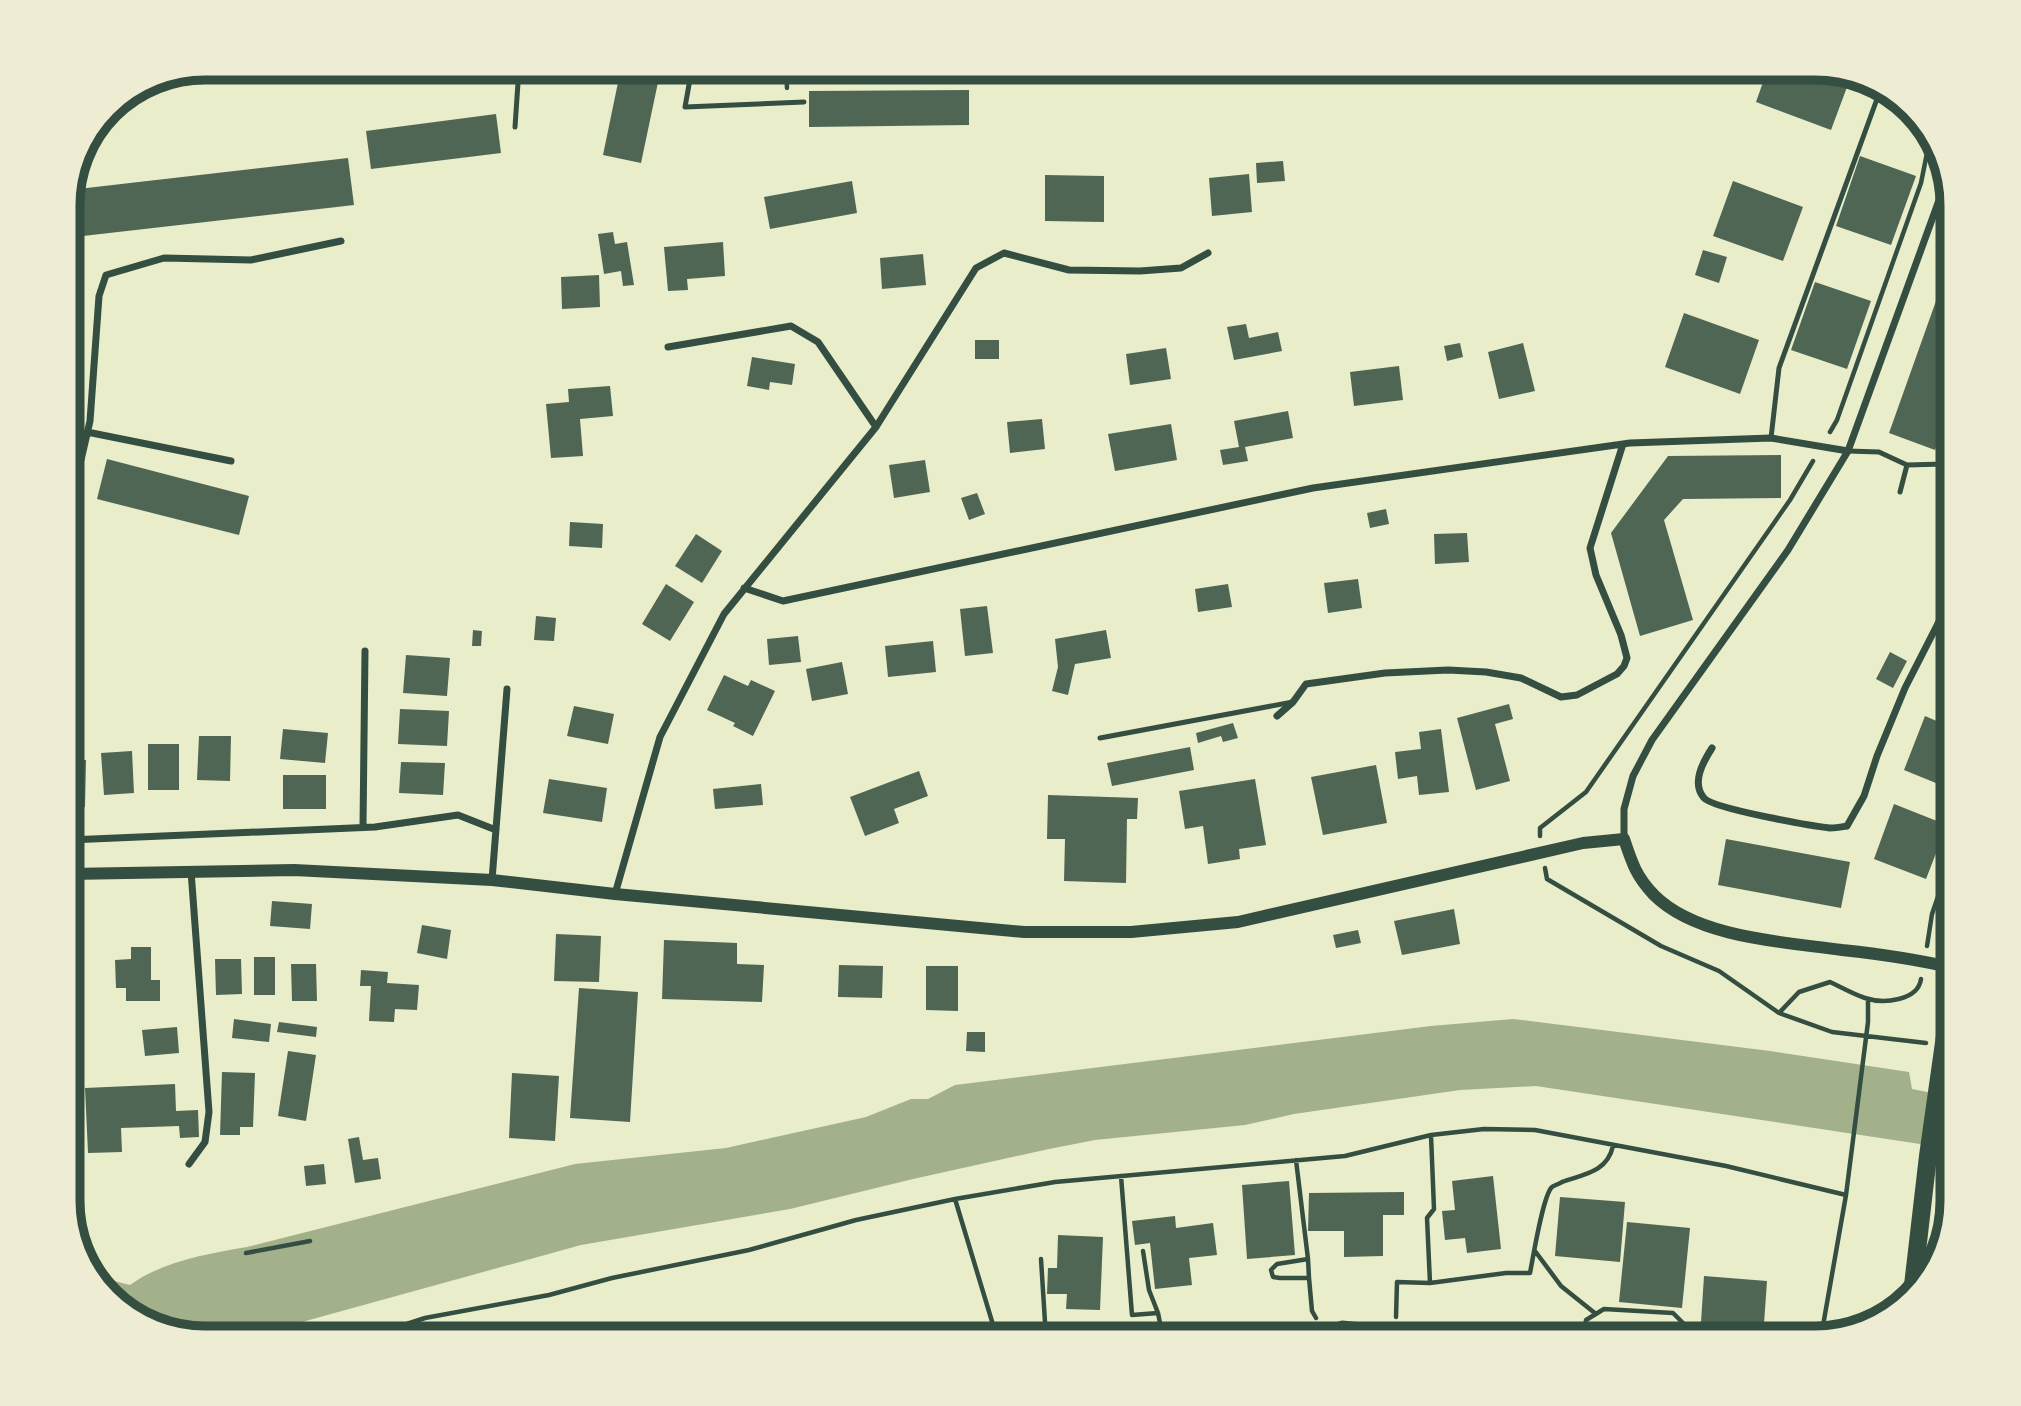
<svg xmlns="http://www.w3.org/2000/svg" width="2021" height="1406" viewBox="0 0 2021 1406" font-family="'Asap Condensed',sans-serif">
<style>
.water{fill:#a3b18a}
.building{fill:#4f6655}
.lines{fill:none;stroke-linecap:round;stroke-linejoin:round}
.path{stroke:#344e41;stroke-width:4.5}
.service{stroke:#344e41;stroke-width:5}
.minor{stroke:#344e41;stroke-width:7}
.tertiary{stroke:#344e41;stroke-width:12}
.primary{stroke:#344e41;stroke-width:18}
.rim{fill:none;stroke:#344e41;stroke-width:9}
</style>
<rect width="100%" height="100%" fill="#e9edc9"/>
<path class="water" d="M1513 1019 1770 1051 1909 1072 1912 1089 1953 1097V1149L1536 1086 1460 1090 1294 1114 1245 1125 1095 1140 1049 1149 913 1179 790 1209 581 1245 244 1338H205L129 1314 96 1279H106L130 1285C163 1261 207 1254 247 1247L575 1164 726 1148 866 1117 911 1099H928L955 1085 1431 1026Z"/>
<path class="building" d="M621 68H661L641 163 603 155Z
M1768 68H1816L1850 79 1831 130 1756 102Z
M969 90V125L809 127V91Z
M496 114 501 153 371 169 366 131Z
M1860 156 1916 176 1891 245 1836 226Z
M348 158 354 205 83 236 78 189Z
M1283 161 1285 181 1257 183 1256 163Z
M1249 174 1252 212 1212 216 1209 178Z
M1045 175 1104 176V222L1045 221Z
M852 181 857 213 770 229 764 197Z
M1733 181 1803 207 1783 261 1713 236Z
M613 232 615 244 627 242 634 285 623 286 621 271 604 274 598 234Z
M723 242 725 276 687 279 688 290 668 291 664 247Z
M69 243 84 245 70 391H69Z
M1703 250 1727 257 1719 283 1695 275Z
M923 254 926 285 882 289 880 258Z
M1952 256 1953 402 1935 450 1889 433Z
M599 275 600 307 562 309 561 277Z
M1815 282 1871 301 1847 369 1791 350Z
M1684 313 1759 340 1740 394 1665 367Z
M1246 324 1249 338 1278 332 1282 351 1234 360 1227 327Z
M975 340H999V359H975Z
M1460 343 1463 357 1447 361 1444 346Z
M1523 343 1535 391 1499 399 1488 352Z
M1166 348 1171 379 1130 385 1126 354Z
M752 357 795 364 792 385 770 382 769 390 747 386Z
M1399 366 1403 400 1354 406 1350 372Z
M610 386 613 416 580 419 583 456 551 458 546 404 569 402 568 389Z
M1288 411 1293 438 1245 447 1248 461 1223 465 1220 450 1239 447 1234 421Z
M1042 419 1045 449 1010 453 1007 422Z
M1171 424 1177 460 1115 471 1108 434Z
M1781 455V498L1683 499 1664 520 1693 620 1640 636 1611 533 1668 456Z
M107 459 249 496 239 535 97 499Z
M925 460 930 492 894 498 889 465Z
M977 493 985 514 969 520 961 498Z
M1386 509 1389 524 1370 528 1367 513Z
M570 522 603 524 602 548 569 546Z
M1467 533 1469 562 1435 564 1434 534Z
M696 534 722 551 702 583 675 566Z
M1358 579 1362 608 1328 613 1324 583Z
M666 584 694 602 670 641 642 624Z
M1228 584 1232 607 1198 612 1195 589Z
M987 606 993 653 965 656 960 609Z
M536 616 556 618 554 641 534 640Z
M473 630 482 631 481 646H472Z
M1106 630 1111 658 1075 664 1068 695 1052 691 1058 667 1055 639Z
M798 636 801 662 769 665 767 639Z
M933 641 936 672 888 677 885 646Z
M1890 652 1907 661 1893 688 1876 679Z
M406 655 450 658 447 696 403 693Z
M842 662 848 694 812 701 806 669Z
M724 675 748 686 751 680 775 691 753 736 733 726 735 723 707 710Z
M1509 704 1513 719 1495 724 1510 781 1476 790 1457 718Z
M574 706 614 714 608 744 567 736Z
M400 709 449 711 447 746 398 744Z
M1925 716 1953 728V790L1904 770Z
M1233 723 1238 738 1223 742 1221 736 1198 743 1196 733Z
M283 729 328 733 325 763 280 759Z
M1441 729 1449 792 1419 795 1417 776 1398 779 1395 752 1421 749 1419 732Z
M199 736H231L230 781 197 780Z
M148 744H179V790H148Z
M1190 747 1194 770 1112 786 1107 763Z
M132 751 134 793 104 795 101 753Z
M69 760H86L85 807 69 806Z
M401 762 445 763 443 795 399 793Z
M1376 765 1387 823 1323 835 1311 777Z
M919 771 928 796 894 809 899 823 865 836 850 797Z
M283 775H326V809H283Z
M549 779 607 788 602 822 543 813Z
M1255 779 1266 845 1239 849 1240 859 1208 864 1203 826 1185 829 1179 791Z
M761 784 763 805 715 809 713 789Z
M1048 795 1138 798 1137 819H1127L1126 883 1064 881 1065 839H1047Z
M1894 804 1947 825 1926 879 1874 859Z
M1726 839 1850 862 1841 908 1718 885Z
M272 901 312 904 310 929 270 926Z
M1454 909 1460 944 1402 955 1394 921Z
M422 925 451 930 447 959 417 953Z
M1358 930 1361 943 1336 948 1333 935Z
M556 934 601 936 599 982 554 981Z
M664 940 737 943V964L764 965 762 1002 662 999Z
M131 947H151V980H160V1001H126V988H116L115 960 131 959Z
M254 957H275V995H254Z
M215 959H241L242 994 216 995Z
M291 964H316L317 1001H292Z
M839 965 883 966 882 998 838 997Z
M926 966H958V1011L926 1010Z
M361 970 388 972 387 983 419 985 417 1010 395 1009 394 1022 369 1021 371 986H360Z
M579 988 638 992 630 1122 570 1118Z
M234 1019 271 1024 269 1042 232 1038Z
M279 1022 317 1027 316 1037 277 1032Z
M177 1027 179 1053 145 1056 142 1030Z
M967 1032H985V1052L966 1051Z
M288 1051 316 1055 306 1121 278 1116Z
M222 1072 255 1073 253 1127H240V1135H220Z
M512 1073 559 1076 555 1141 509 1138Z
M175 1084 176 1111 198 1110 199 1137 180 1138 179 1126 121 1128 122 1152 88 1153 85 1088Z
M359 1137 363 1160 378 1158 381 1179 355 1183 348 1139Z
M324 1164 326 1184 306 1186 304 1166Z
M1493 1176 1501 1249 1467 1253 1465 1238 1445 1240 1442 1211 1455 1210 1452 1181Z
M1289 1181 1295 1255 1247 1259 1242 1185Z
M1404 1192V1215H1383V1256L1344 1257V1231H1308L1309 1193Z
M1560 1197 1625 1202 1620 1262 1555 1256Z
M1175 1216 1176 1228 1213 1223 1217 1255 1189 1258 1192 1285 1155 1289 1150 1243 1135 1245 1132 1221Z
M1627 1222 1690 1228 1682 1308 1619 1302Z
M1058 1235 1103 1237 1100 1310 1066 1309 1067 1294H1047L1048 1268H1057Z
M1704 1276 1767 1281 1763 1338H1700Z"/>
<g class="lines">
<path class="path" d="M786 68 787 88
M1143 74 1218 80 1320 81 1360 72
M1830 432 1837 420 1921 183 1931 133
M1540 836V828L1586 792 1790 500 1813 461
M1545 868 1547 879 1661 946 1719 971 1779 1013 1799 992 1830 982C1841 987 1853 994 1865 998 1883 1004 1918 1001 1921 979
M1927 946 1932 914 1953 853
M1779 1013 1832 1032 1926 1043
M1296 1160 1308 1259 1277 1264 1271 1270 1273 1277 1280 1278H1309L1312 1311 1316 1318
M1121 1176 1132 1315 1158 1313
M955 1199 997 1338
M1143 1251 1149 1290 1158 1313 1163 1338
M1535 1251 1561 1286 1596 1314
M246 1253 310 1241
M1041 1259 1046 1338
M1308 1259 1309 1278
M1430 1283 1506 1273H1530C1533 1258 1543 1195 1552 1187 1553 1186 1561 1183 1562 1182 1585 1174 1607 1172 1613 1146
M1396 1317 1397 1282 1430 1283 1427 1218 1434 1209 1431 1135
M1821 1337 1846 1195
M364 1338 425 1318 549 1295 612 1278 749 1250 856 1220 955 1199 1055 1182 1345 1156 1431 1135 1484 1129 1535 1130 1726 1166 1846 1195 1868 1022V999
M1583 1338 1586 1320 1604 1309 1673 1313 1687 1327 1686 1338"/>
<path class="service" d="M692 68 685 107 804 102
M1009 68 1010 74C1032 75 1120 82 1132 68
M515 127 519 68
M1771 438 1779 368 1881 88
M1848 451 1879 452 1907 465 1944 464 1953 457
M1900 492 1907 465
M1100 738 1293 702"/>
<path class="minor" d="M1374 69V68
M668 347 791 326 818 342 876 427
M87 432 231 461
M69 462 81 460 90 421 99 296 106 275 164 258 251 260 341 241
M1944 464 1953 461
M744 588 783 601 1313 488 1630 443 1771 438 1848 451
M1277 716 1293 702 1306 684 1385 673 1448 670 1486 672 1521 678 1561 697 1577 695 1617 674 1624 666 1627 658 1621 635 1596 575 1590 548 1623 444
M1712 748C1703 762 1691 783 1704 798 1714 809 1812 826 1830 828 1836 828 1841 827 1847 826L1864 796 1877 756 1905 688 1953 594
M363 827 365 651
M1624 839V809L1633 776 1652 740 1788 550 1848 451 1942 192 1945 177
M69 840 375 827 458 815 496 830
M492 880 507 689
M615 894 660 737 724 614 876 427 976 268 1004 253 1069 270 1140 271 1181 268 1208 253
M189 1164 205 1142 209 1112 191 871
M1272 1338 1322 1330 1342 1324 1373 1327 1424 1338"/>
<path class="tertiary" d="M69 874 294 870 492 880 615 894 1024 932H1131L1238 922 1583 843 1624 839C1632 863 1636 876 1654 895 1697 938 1784 942 1842 950 1879 954 1916 959 1953 968"/>
<path class="primary" d="M1912 1294 1928 1156 1953 979"/>
</g>
<path d="M0 0H2021V1406H0ZM205 80H1815A125 125 0 0 1 1940 205V1201A125 125 0 0 1 1815 1326H205A125 125 0 0 1 80 1201V205A125 125 0 0 1 205 80Z" fill="#eeecd3" fill-rule="evenodd"/>
<path class="rim" d="M205 80H1815A125 125 0 0 1 1940 205V1201A125 125 0 0 1 1815 1326H205A125 125 0 0 1 80 1201V205A125 125 0 0 1 205 80Z"/>
</svg>
